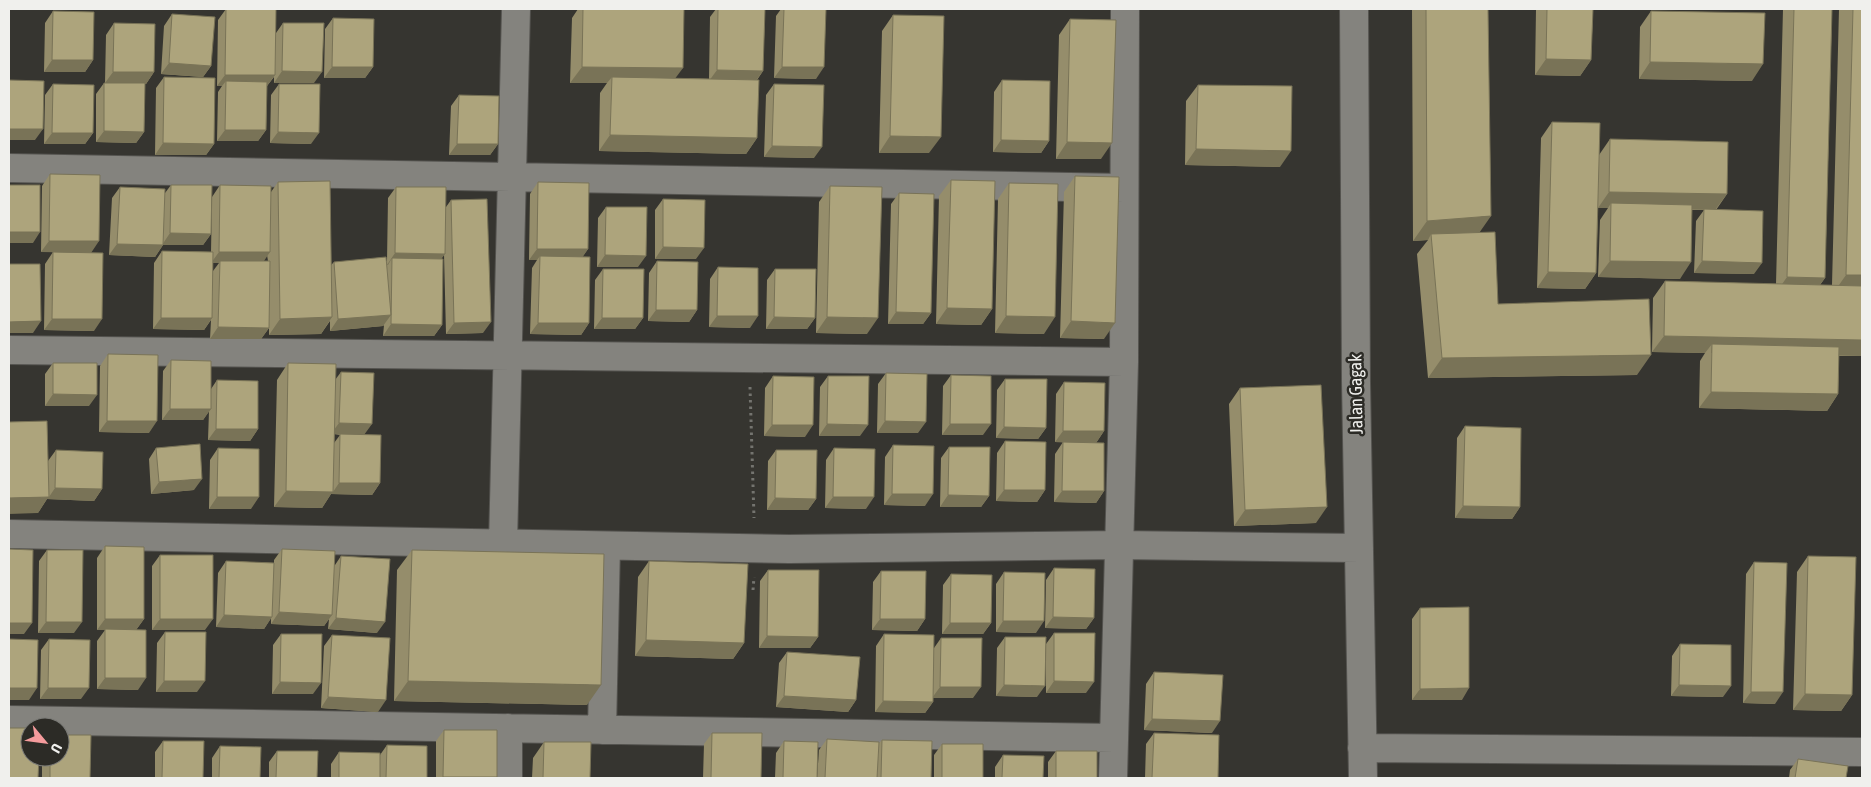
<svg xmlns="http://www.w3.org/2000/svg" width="1871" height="787" viewBox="0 0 1871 787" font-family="'Asap Condensed',sans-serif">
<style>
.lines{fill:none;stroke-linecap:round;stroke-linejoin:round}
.minor-casing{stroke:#54534f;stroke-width:30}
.path{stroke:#74746f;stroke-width:3;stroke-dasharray:2.5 4;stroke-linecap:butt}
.minor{stroke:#84837e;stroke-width:28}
.wall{fill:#958d6b;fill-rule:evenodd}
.shaded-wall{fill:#797357}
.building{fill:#ada47c;stroke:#797357}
.labels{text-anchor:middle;stroke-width:5;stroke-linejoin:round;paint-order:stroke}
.street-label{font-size:18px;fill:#f0f0ed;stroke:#2c2b26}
</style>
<rect width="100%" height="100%" fill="#363530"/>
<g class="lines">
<defs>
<path id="minor" d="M1354 9 1356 382 1363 778
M9 168 1124 188
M9 350 1124 362
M9 534 789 549 1119 545 1359 548
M503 544 516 9
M9 720 1114 738
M602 730 606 546
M1362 748 1862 752
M508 778V728
M1113 778 1124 362 1125 9"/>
</defs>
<use href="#minor" class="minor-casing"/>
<path class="path" d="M750 387 754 518
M753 590 754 577"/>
<use href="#minor" class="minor"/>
</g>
<path class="wall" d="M226 9H276V33L283 23 314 83H274V77L267 86 266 130 258 141H217L218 92 222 86H217L218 20Z
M578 9H684L675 78 709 79 710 17 716 9H765L763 71 757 80V138L746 154 599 151 600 93 607 83H570L572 18Z
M781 9H826L816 79 774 78 776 16Z
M1412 9H1488L1480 233 1498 304 1637 375 1428 378 1417 254 1428 240 1413 241Z
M1536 9H1593L1591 60 1580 76 1535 75Z
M1783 9H1832L1825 278 1820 285H1832L1839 9H1862L1861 356H1839L1838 394 1827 411 1699 408 1700 361 1705 353 1652 352 1653 298 1665 281 1776 284Z
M53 11 93 60 85 72H44L45 23Z
M1651 11 1752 81 1639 79 1640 27Z
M172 14 211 66 203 77 161 74 164 26Z
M893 15 929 153H879L882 31Z
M333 18 373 67 365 78H324L325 29Z
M1070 19 1101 159H1056L1059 35Z
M114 23 154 72 146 84H145L144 132 136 143 96 142V94L104 83H105L106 35Z
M164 77 214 144 206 155H155L156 88Z
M1002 80 1049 141 1041 153 993 152 994 92Z
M53 84 93 133 85 144H44L45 95Z
M279 84 311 144 270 143 271 95Z
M774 84 814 158 764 157 766 95Z
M1198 85 1280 167 1185 165 1186 101Z
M459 95 498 144 490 155H449L451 106Z
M1552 122 1599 155 1610 139 1727 194 1716 210 1754 274 1694 273 1696 221 1704 210H1692L1680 279 1598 277 1600 220 1608 208H1598L1596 273 1585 289 1537 288 1541 138Z
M50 174 99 241 41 252 42 186Z
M1075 176 1104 339 1060 338 1064 192Z
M951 180 992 309 981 325 936 324 939 196Z
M278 182 331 265 334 262 387 261 388 198 396 187 446 207 451 200 483 333 446 334 444 254 441 259 442 325 434 336H383L384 325 383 326 330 331V321L321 334 269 335V328L261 339H210L211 320 204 330 153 329 154 263 162 251 211 252 212 197 220 185 271 192ZM267 255 268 261H263ZM213 263H219L213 271Z
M538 182 588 249 582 257 589 323 581 335 530 334 532 268 537 260H529L530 194Z
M1009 183 1044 334 995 333 998 199Z
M171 185 211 234 203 245H163L155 257 109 255 112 198 120 187 165 193Z
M830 186 867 334 816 333 819 202Z
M899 193 931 313 923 324H888L891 204Z
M663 199 696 259H655V210Z
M606 207 638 267H597L598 218Z
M53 252 94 331 44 330 45 264Z
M657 261 697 310 689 322 648 321 649 273Z
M718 267 750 328 709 327 710 279Z
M603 269 643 318 635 329H594L595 280Z
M775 269 815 318 807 329H766L767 280Z
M108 354 149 433 99 432 100 366Z
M171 360 211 389 217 380 258 429 250 441 208 440 209 411 203 420H162L163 371Z
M53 363 89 406H45V374Z
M288 363 335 380 341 372 364 435 380 483 372 495 331 494 322 508 274 507 277 380ZM334 434 340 435 334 443Z
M886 373 918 433H877L878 384Z
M951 375 983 435H942L943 386Z
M773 376 805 437 764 436 765 388Z
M828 376 860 436H819L820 387Z
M1005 379 1046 428 1038 439 996 438 997 390Z
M1064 382 1104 431 1096 443 1055 442 1056 394Z
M1240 388 1316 523 1234 526 1229 404Z
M1465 426 1520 507 1512 519 1455 518 1457 438Z
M1005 441 1045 490 1037 502 996 501 997 453Z
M1063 442 1104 491 1096 503 1054 502 1055 454Z
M893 445 925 506 884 505 885 457Z
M949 447 989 496 981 507H940L941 458Z
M156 448 194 490 151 494 149 459Z
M218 448 251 509H209L210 460Z
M834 448 866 509 825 508 826 460Z
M56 450 102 489 94 501 47 499 38 513 48 461Z
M776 450 816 499 808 510H767L768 461Z
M105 546 144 619 136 630 138 690 97 689V641L105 630H97V558Z
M282 549 335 565 341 556 377 633 328 629 329 619 324 626 271 624V618L264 629 216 627 218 573 226 561 274 563V560Z
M47 550 74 633H38L39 561Z
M412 550 587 705 394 701 397 570Z
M160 555 205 630H152V566Z
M1808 556 1852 695 1841 711 1793 710 1797 572Z
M649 561 744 643 733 659 635 656 638 577Z
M1754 562 1775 704 1743 703 1746 574Z
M1054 568 1094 618 1086 629 1045 628 1046 580Z
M768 570 818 637 810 648H759L760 581Z
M881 571 925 619 917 631 872 630 873 582Z
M1004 572 1036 633 996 632V584Z
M951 574 991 623 983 634H942L943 585Z
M1420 608 1462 700H1412V619Z
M165 632 197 692H156L157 643Z
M1054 633 1086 693H1046V644Z
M281 634 313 694H272L273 645Z
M884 634 934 648 941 638 973 698H933V702L925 713 875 712 876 646Z
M332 635 378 712 321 708 324 646Z
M1005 637 1037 697 996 696 997 648Z
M49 639 81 699H40L41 650Z
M1680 644 1723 697 1671 696 1672 656Z
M787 652 856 700 848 712 776 707 779 663Z
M1154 672 1212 733 1144 730 1146 684Z
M444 730 496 778H436V741Z
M712 733 761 778H703L704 744Z
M1154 733 1218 778H1145L1146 744Z
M827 739 879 743 882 740 931 778H817L819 750Z
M163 741 203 778H155V752Z
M784 741 817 778H775L776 753Z
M544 742 590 778H532L533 758Z
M942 744 983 778H934V755Z
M387 745 427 778H331V764L339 752 380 755Z
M220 746 260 778H212V758Z
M277 751 317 778H269V762Z
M1056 751 1097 778H1048V762Z
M1003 755 1043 778H995V767Z
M42 757H60L90 778H42Z
M1798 759 1846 778H1789L1790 770Z"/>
<path class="shaded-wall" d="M1546 59 1591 60 1580 76 1535 75Z
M52 60H93L85 72H44Z
M1650 62 1763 64 1752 81 1639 79Z
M169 63 211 66 203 77 161 74Z
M332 67H373L365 78H324Z
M582 67 683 68 671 84 612 77 607 83H570Z
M782 67H824L816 79 774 78Z
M717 70 763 71 755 82 709 81Z
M282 71 322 72 314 83H274Z
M113 72H154L146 84 105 83Z
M225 75H275L267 86H226V81L222 86H217Z
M9 129H43L35 140H9Z
M225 130H266L258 141H217Z
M104 131 144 132 136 143 96 142Z
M278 132 319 133 311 144 270 143Z
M52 133H93L85 144H44Z
M610 135 757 138 746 154 599 151Z
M890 136 941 137 929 153H879Z
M1001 140 1049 141 1041 153 993 152Z
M1067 142 1112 143 1101 159H1056Z
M163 143 214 144 206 155H155Z
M457 144H498L490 155H449Z
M772 146 822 147 814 158 764 157Z
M1196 149 1291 151 1280 167 1185 165Z
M1609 192 1727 194 1715 210 1611 208V203L1608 208H1598Z
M1491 216 1477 236 1431 234 1428 240 1413 241 1427 221Z
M9 232H40L33 243H9Z
M170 233 211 234 203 245H162Z
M49 241H99L91 253 41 252Z
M117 244 163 245 155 257 109 255Z
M663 247 704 248 696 259H655Z
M537 249H588L580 261 540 256 537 260H529Z
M219 252H270L262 264 220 261 219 263H211Z
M395 253 445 254 437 265 392 258 388 265H387Z
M605 255 646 256 638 267H597Z
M1610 261 1691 262 1680 279 1598 277Z
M1702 261 1762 263 1754 274 1694 273Z
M1548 272 1596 273 1585 289 1537 288Z
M1846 275H1862V296L1832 295Z
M1787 277 1825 278 1813 294 1776 293Z
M947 308 992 309 981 325 936 324Z
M656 310H697L689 322 648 321Z
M896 312 931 313 923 324H888Z
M391 315 383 326 330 331 338 319Z
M717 316H758L750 328 709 327Z
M1006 316 1055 317 1044 334 995 333Z
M332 317 321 334 269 335 280 319Z
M774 317 815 318 807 329H766Z
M827 317 878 318 867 334 816 333Z
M161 318H212L204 330 153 329Z
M602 318H643L635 329H594Z
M52 319H102L94 331 44 330Z
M41 321 33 333H9V322Z
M1071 321 1115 323 1104 339 1060 338Z
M491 322 483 333 446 334 454 323Z
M538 323H589L581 335 530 334Z
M391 324 442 325 434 336H383Z
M218 327 269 328 261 339H210Z
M1664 336 1862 340V354L1861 356 1711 353 1712 344 1705 353 1652 352Z
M1651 355 1637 375 1428 378 1442 358Z
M1711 392 1838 394 1827 411 1699 408Z
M53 394 97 395 89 406H45Z
M170 409H211L203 420H162Z
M107 421H157L149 433 99 432Z
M885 421 926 422 918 433H877Z
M339 423 372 424 364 435 331 434Z
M827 424 868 425 860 436H819Z
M950 424H991L983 435H942Z
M772 425H813L805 437 764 436Z
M1004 427 1046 428 1038 439 996 438Z
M216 429H258L250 441 208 440Z
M1063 431H1104L1096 443 1055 442Z
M202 479 194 490 151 494 159 482Z
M339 483H380L372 495 331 494 322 508 274 507 286 491 333 492Z
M55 488 102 489 94 501 47 499 38 513 9 514V498L49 497Z
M1004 490H1045L1037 502 996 501Z
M1062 491H1104L1096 503 1054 502Z
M892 494H933L925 506 884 505Z
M948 495 989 496 981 507H940Z
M217 497H259L251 509H209Z
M833 497H874L866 509 825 508Z
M775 498 816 499 808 510H767Z
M1463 506 1520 507 1512 519 1455 518Z
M1327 507 1316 523 1234 526 1245 510Z
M279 612 332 615 324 626 271 624Z
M224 615 272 617 264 629 216 627Z
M1053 617 1094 618 1086 629 1045 628Z
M336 618 385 622 377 633 328 629Z
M105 619H144L136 630H97Z
M160 619H213L205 630H152Z
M880 619H925L917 631 872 630Z
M1003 621H1044L1036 633 996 632Z
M46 622H82L74 633H38Z
M9 623H32L24 634H9Z
M950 623H991L983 634H942Z
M767 636 818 637 810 648H759Z
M646 640 744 643 733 659 635 656Z
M105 678H146L138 690 97 689Z
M164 681H205L197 692H156Z
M408 681 601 685 587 705 394 701Z
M1054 681 1094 682 1086 693H1046Z
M280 682 321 683 313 694H272Z
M1004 685 1045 686 1037 697 996 696Z
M1679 685 1731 686 1723 697 1671 696Z
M940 687H981L973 698H932Z
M9 688H37L29 700H9Z
M48 688H89L81 699H40Z
M1469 688 1462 700H1412L1420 689Z
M1751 692H1783L1775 704 1743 703Z
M1805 694 1852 695 1841 711 1793 710Z
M784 696 856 700 848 712 776 707Z
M328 697 386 700 378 712 321 708Z
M883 701 933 702 925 713 875 712Z
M1152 719 1220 721 1212 733 1144 730Z
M443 777H497L496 778H443Z"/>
<path class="building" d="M226 9H276L275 75H225Z
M583 9H684L683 68 582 67Z
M718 9H765L763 71 717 70Z
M784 9H826L824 67H782Z
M1426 9H1488L1491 216 1427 221Z
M1547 9H1593L1591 60 1546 59Z
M1794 9H1832L1825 278 1787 277Z
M1853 9H1862V275H1846Z
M53 11 94 12 93 60H52Z
M1651 11 1765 13 1763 64 1650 62Z
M172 14 215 17 211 66 169 63Z
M893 15 944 16 941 137 890 136Z
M333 18 374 19 373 67H332Z
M1070 19 1116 20 1112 143 1067 142Z
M114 23 155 24 154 72H113Z
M283 23H324L322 72 282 71Z
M164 77 215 78 214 144 163 143Z
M612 77 759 80 757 138 610 135Z
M9 80 44 81 43 129H9Z
M1002 80 1050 81 1049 141 1001 140Z
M226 81 267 82 266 130H225Z
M104 83H145L144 132 104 131Z
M53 84 94 85 93 133H52Z
M279 84H320L319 133 278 132Z
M774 84 824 85 822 147 772 146Z
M1198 85 1292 86 1291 151 1196 149Z
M459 95 499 96 498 144H457Z
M1552 122 1600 123 1596 273 1548 272Z
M1610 139 1728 142 1727 194 1609 192Z
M50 174 100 175 99 241H49Z
M1075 176 1119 177 1115 323 1071 321Z
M951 180 995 181 992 309 947 308Z
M330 181 332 317 280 319 278 182Z
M538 182 589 183 588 249H537Z
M1009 183 1058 184 1055 317 1006 316Z
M9 185H40V232H9Z
M171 185H212L211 234 170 233Z
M220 185 271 186 270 252H219Z
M830 186 882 187 878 318 827 317Z
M120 187 165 189 163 245 117 244Z
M396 187H446L445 254 395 253Z
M899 193 934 194 931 313 896 312Z
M487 199 491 322 454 323 451 200Z
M663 199 705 200 704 248 663 247Z
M1611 203 1692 205 1691 262 1610 261Z
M606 207H647L646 256 605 255Z
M1704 209 1763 211 1762 263 1702 261Z
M1495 232 1498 304 1649 299 1651 355 1442 358 1431 234Z
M162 251 213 252 212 318H161Z
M53 252 103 253 102 319H52Z
M540 256 590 257 589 323H538Z
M386 257 391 315 338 319 334 262Z
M392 258 443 259 442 325 391 324Z
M220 261H270L269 328 218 327Z
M657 261 698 262 697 310H656Z
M9 264H40L41 321 9 322Z
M718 267 758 268V316H717Z
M603 269H644L643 318H602Z
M775 269H816L815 318 774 317Z
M1665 281 1862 286V340L1664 336Z
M1712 344 1839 347 1838 394 1711 392Z
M108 354 158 355 157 421H107Z
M171 360 211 361V409H170Z
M53 363H97V395L53 394Z
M288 363 336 364 333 492 286 491Z
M341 372 374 373 372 424 339 423Z
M886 373 927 374 926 422 885 421Z
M951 375 991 376V424H950Z
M773 376 814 377 813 425H772Z
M828 376H869L868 425 827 424Z
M1005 379H1047L1046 428 1004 427Z
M217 380 258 381V429H216Z
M1064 382 1105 383 1104 431H1063Z
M1321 385 1327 507 1245 510 1240 388Z
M47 421 49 497 9 498V422Z
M1465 426 1521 428 1520 507 1463 506Z
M340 434 381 435 380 483H339Z
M1005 441 1046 442 1045 490H1004Z
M1063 442 1104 443V491H1062Z
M200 444 202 479 159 482 156 448Z
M893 445 934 446 933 494H892Z
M949 447H990L989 496 948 495Z
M218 448 259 449V497H217Z
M834 448 875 449 874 497H833Z
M56 450 103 452 102 489 55 488Z
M776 450H817L816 499 775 498Z
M105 546 144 547V619H105Z
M9 549 33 550 32 623H9Z
M282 549 335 551 332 615 279 612Z
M47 550H83L82 622H46Z
M412 550 604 554 601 685 408 681Z
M160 555H213V619H160Z
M341 556 390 559 385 622 336 618Z
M1808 556 1856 557 1852 695 1805 694Z
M226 561 274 563 272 617 224 615Z
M649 561 748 564 744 643 646 640Z
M1754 562 1787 563 1783 692H1751Z
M1054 568 1095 569 1094 618 1053 617Z
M768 570H819L818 637 767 636Z
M881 571H926L925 619H880Z
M1004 572 1045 573 1044 621H1003Z
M951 574 992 575 991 623H950Z
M1469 607V688L1420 689V608Z
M105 629 146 630V678H105Z
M165 632H206L205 681H164Z
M1054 633H1095L1094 682 1054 681Z
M281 634H322L321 683 280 682Z
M884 634 934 635 933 702 883 701Z
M332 635 390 638 386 700 328 697Z
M1005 637H1046L1045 686 1004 685Z
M941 638H982L981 687H940Z
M9 639 38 640 37 688H9Z
M49 639 90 640 89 688H48Z
M1680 644 1731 645V686L1679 685Z
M787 652 860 657 856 700 784 696Z
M1154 672 1223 675 1220 721 1152 719Z
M9 728H30V757H39L38 778H9Z
M444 730H497V777H443Z
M712 733H762L761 778H711Z
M1154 733 1219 735 1218 778H1152Z
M60 735H91L90 778H50V757H60Z
M827 739 879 742 877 778H825Z
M882 740 932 741 931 778H881Z
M163 741H204L203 778H162Z
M784 741 818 742 817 778H783Z
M544 742H591L590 778H543Z
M942 744H983V778H942Z
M387 745 427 746V778H386Z
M220 746 261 747 260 778H219Z
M277 751H318L317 778H276Z
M1056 751H1097V778H1056Z
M339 752 380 753V778H339Z
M1003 755 1044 756 1043 778H1002Z
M1798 759 1848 766 1846 778H1795Z"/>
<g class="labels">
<g class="street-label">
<text transform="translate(1356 394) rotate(-91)" y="6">Jalan Gagak</text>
</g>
</g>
<rect width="1871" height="787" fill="none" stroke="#f0f0ed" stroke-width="20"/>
<g transform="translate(45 742) rotate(119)"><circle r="24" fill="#2c2b26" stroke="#7a7a76"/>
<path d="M0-4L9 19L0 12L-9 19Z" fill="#f59b9c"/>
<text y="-8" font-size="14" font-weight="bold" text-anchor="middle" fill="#f0f0ed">U</text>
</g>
</svg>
